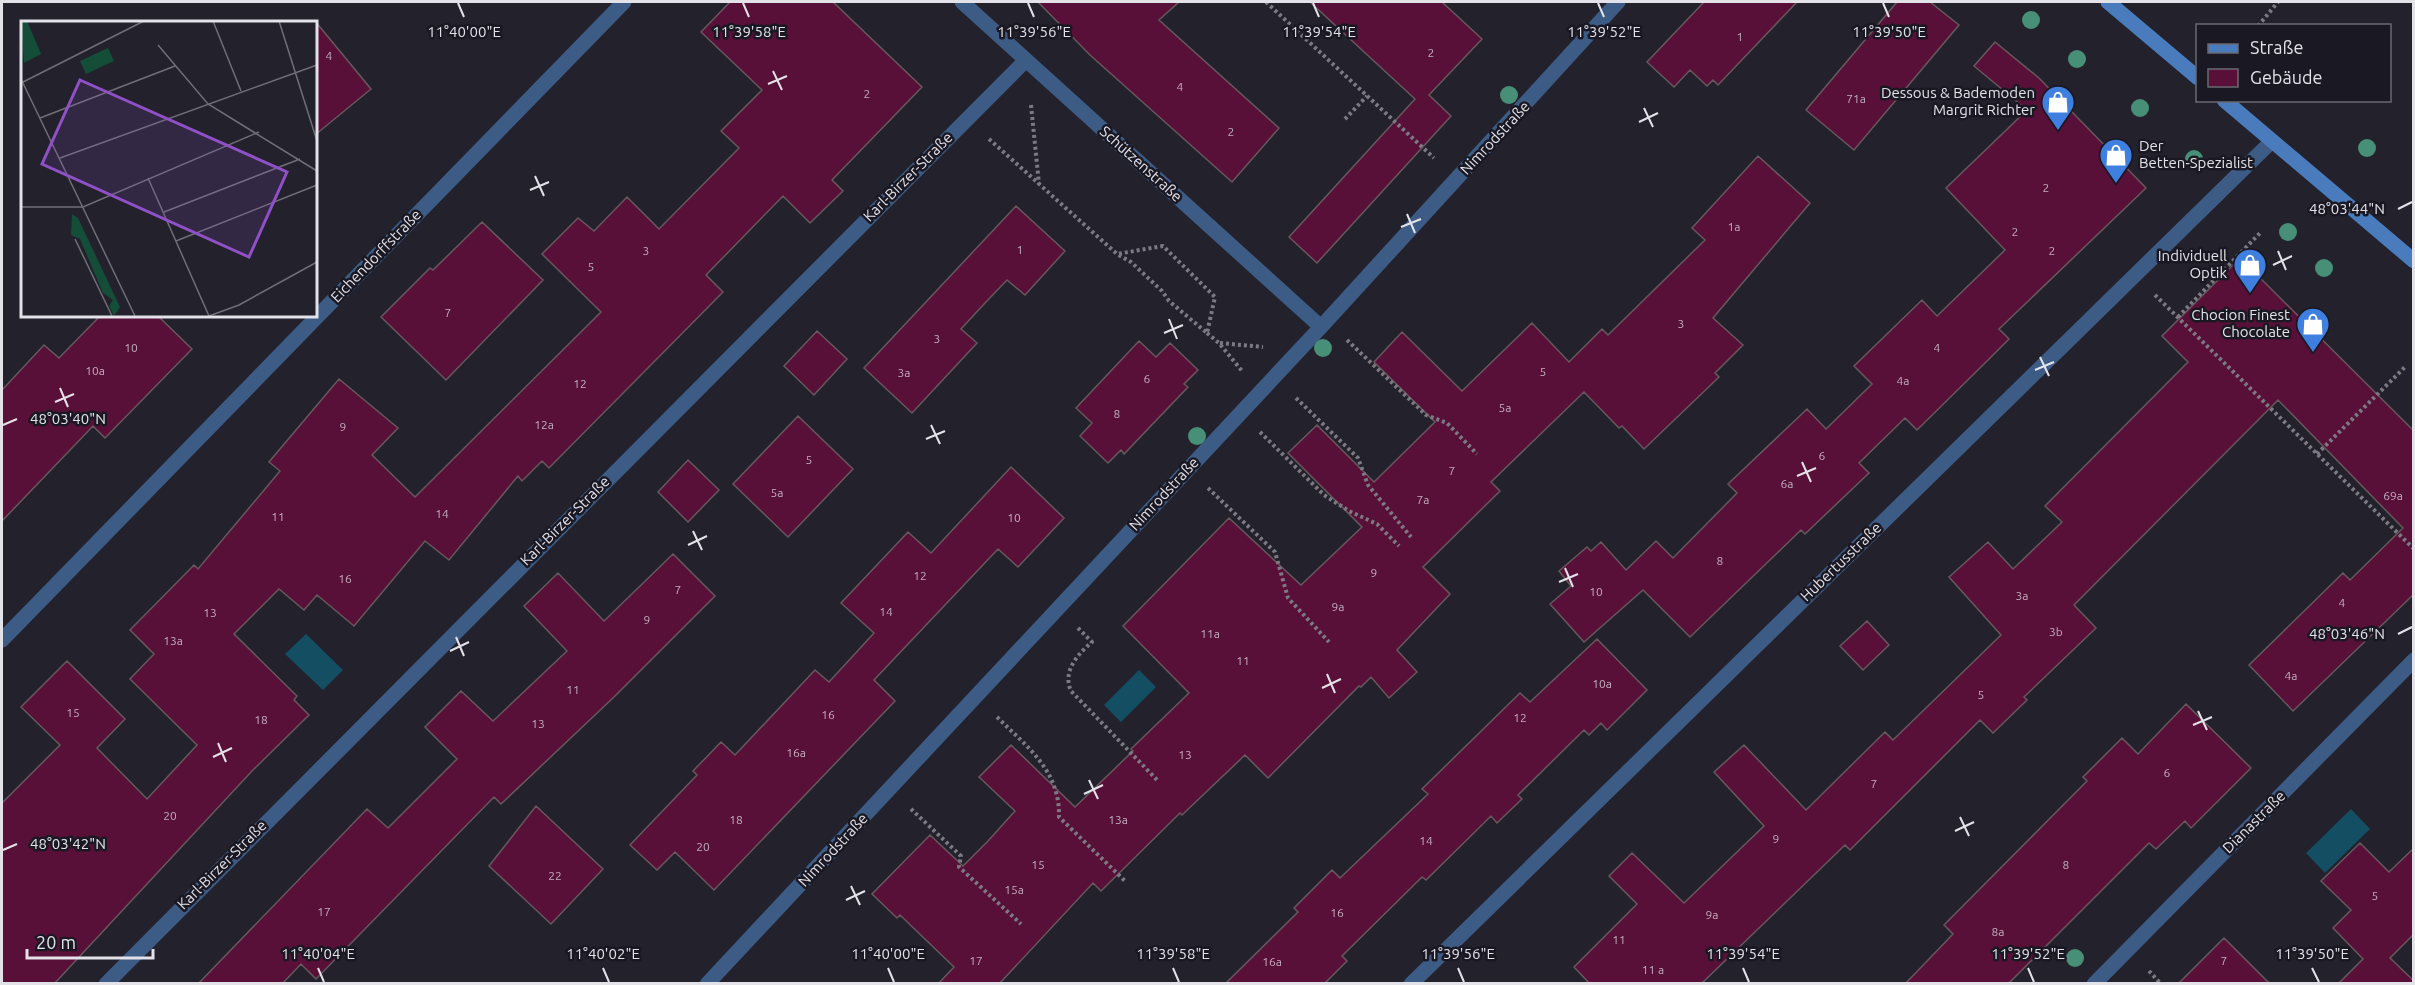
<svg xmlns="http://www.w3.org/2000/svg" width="2415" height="985" viewBox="0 0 2415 985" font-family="Ubuntu,sans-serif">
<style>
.water{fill:#144e62}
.building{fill:#591038;stroke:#67585e;stroke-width:1.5}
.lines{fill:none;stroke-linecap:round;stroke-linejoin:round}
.path{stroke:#7b7a83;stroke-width:4;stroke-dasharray:3 3;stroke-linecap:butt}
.street{stroke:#3d5c85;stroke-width:15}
.secondary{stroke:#497bbd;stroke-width:15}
.tree{fill:#478f76}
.ticks{fill:none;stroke:#e3e2e9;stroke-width:2}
.labels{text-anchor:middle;stroke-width:5;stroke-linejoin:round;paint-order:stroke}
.number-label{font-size:12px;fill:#c0aebd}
.poi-label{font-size:15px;fill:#e3e2e9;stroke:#1a1823;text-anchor:end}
.street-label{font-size:15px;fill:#e3e2e9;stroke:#1a1823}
.inset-road{fill:none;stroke:#706e78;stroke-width:1.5}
.view{fill:#9050c7;fill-opacity:0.15;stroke:#9050c7;stroke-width:3}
.inset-edge{fill:none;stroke:#e3e2e9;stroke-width:3}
.ticks-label{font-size:15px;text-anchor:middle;fill:#e3e2e9;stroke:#1a1823;stroke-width:5;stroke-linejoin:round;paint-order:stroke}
</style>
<rect width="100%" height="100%" fill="#23212c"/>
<path class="water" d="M306 634 343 670 323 690 285 654Z
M1139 670 1156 687 1121 722 1104 705Z
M2351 809 2370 829 2325 873 2306 853Z"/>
<path class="building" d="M730 2H833L922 87 832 180 843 191 810 223 783 196 706 275 723 292 549 468 542 461 522 481 518 476 449 560 425 541 354 626 317 595 304 610 279 589 234 634 297 696 294 700 309 715 252 771 54 984H2V803L60 745 21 707 67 661 125 719 97 748 147 799 197 745 130 679 154 654 130 630 194 565 198 569 280 471 269 462 339 379 398 428 372 455 415 497 601 312 542 254 578 218 594 231 627 197 659 229 739 148 721 131 762 90 701 32Z
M1038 2H1179L1159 20 1279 128 1232 182 1090 55Z
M1310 2H1442L1482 39 1429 95 1451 116 1317 263 1289 237 1415 99Z
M1704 2H1797L1718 85 1713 80 1707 86 1690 70 1674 87 1647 62Z
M1897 2H1930L1959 25 1854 150 1806 110Z
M315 21 371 89 315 135Z
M1995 42 2039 78 2146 188 1999 329 2009 339 1984 364 1917 430 1905 418 1859 463 1869 473 1805 534 1801 530 1690 637 1643 590 1584 642 1550 604 1571 586 1559 571 1587 547 1591 551 1601 542 1626 570 1656 541 1673 558 1737 493 1728 484 1807 409 1826 429 1872 384 1854 366 1922 300 1937 316 2005 250 1946 188 2027 110 1974 66Z
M1758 156 1810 203 1713 318 1743 345 1715 373 1719 377 1644 449 1622 426 1619 428 1584 392 1491 482 1500 491 1423 567 1450 594 1397 650 1417 672 1389 698 1371 677 1361 687 1359 686 1268 778 1245 755 1182 815 1180 813 1101 891 1093 883 999 984H938L954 967 900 915 897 918 872 894 930 835 963 866 988 841 1015 811 979 777 1011 745 1075 807 1133 751 1131 749 1189 693 1123 626 1229 518 1301 585 1362 527 1288 453 1317 425 1374 482 1435 422 1374 362 1402 332 1462 391 1532 323 1569 362 1602 329 1608 335 1705 240 1692 228Z
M1016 206 1065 251 1025 295 1007 280 985 303 961 329 977 343 912 413 864 368Z
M482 222 543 280 446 380 381 317 430 268 433 270Z
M2240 258 2414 431V594L2293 711 2249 665 2343 573 2350 580 2403 528 2278 400 2074 605 2096 628 2024 697 2027 700 1993 733 1980 720 1850 850 1845 845 1701 984H1590L1574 967 1637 904 1609 876 1632 853 1684 903 1764 826 1714 772 1744 745 1806 810 1885 732 1893 740 2001 635 1949 577 1988 542 2013 569 2062 522 2045 506 2188 362 2162 336Z
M101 315H157L192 349 105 438 93 426 2 521V390L44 345 59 358Z
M817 331 847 359 814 395 784 366Z
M1139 341 1156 357 1170 343 1198 370 1184 384 1188 387 1124 454 1121 450 1108 463 1080 436 1092 423 1076 408Z
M798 416 853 469 788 537 733 484Z
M688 460 719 490 688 522 658 492Z
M1011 467 1064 518 1018 567 998 549 874 680 895 701 714 890 675 852 657 870 630 845 697 775 693 771 721 742 735 755 815 670 829 682 874 633 841 603 908 532 931 553Z
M673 554 715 596 614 697 501 804 494 797 316 979 301 964 282 984H198L367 809 388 828 457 759 425 727 461 691 493 721 567 651 524 606 558 573 604 621Z
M1867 621 1889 645 1863 670 1840 646Z
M1597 639 1647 690 1607 730 1601 723 1589 735 1584 730 1518 795 1522 799 1497 823 1491 816 1426 880 1422 877 1342 956 1347 961 1324 984H1225L1298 912 1294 908 1332 870 1340 878 1428 794 1422 789 1520 693 1530 702Z
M2186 704 2251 768 2191 828 2185 821 2156 849 2149 843 2008 984H1905L1953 934 1944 925 2087 781 2083 777 2122 738 2138 754Z
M536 806 603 869 551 924 489 866Z
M2360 843 2389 872 2414 848V934L2390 958 2414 981V984H2338L2363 959 2333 928 2351 910 2321 881Z
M2224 938 2270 984H2178Z"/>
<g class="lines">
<path class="path" d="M1266 2 1434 158
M2258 26 2278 2
M1031 105 1039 184
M1345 119 1367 96
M989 139 1117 254 1131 262 1162 291 1169 301 1207 333 1215 297 1163 246 1117 254
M2155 295 2414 549
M2178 317 2260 233
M1207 333 1219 343 1242 371
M1347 340 1426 415 1447 423 1477 454
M1220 343 1263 347
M1296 398 1358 458 1368 485 1411 537
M1260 432 1324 495 1349 511 1377 524 1399 546
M2317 454 2406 366
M1208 488 1275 552 1288 598 1329 642
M1078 628 1092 642C1078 654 1062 671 1071 691L1159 782
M997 717C1027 747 1060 770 1059 817L1125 881
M911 809 961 856 959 867 1021 924
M2149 971 2161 984"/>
<path class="street" d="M962 2 1321 327
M2 640 624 2
M106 984 1026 60
M707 984 1321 327 1618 2
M1411 984 2272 141
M2094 984 2414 660"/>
<path class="secondary" d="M2108 2 2198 78
M2224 100 2414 261"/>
</g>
<g class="tree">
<circle cx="2031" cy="20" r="9"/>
<circle cx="2077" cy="59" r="9"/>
<circle cx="1509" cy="95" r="9"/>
<circle cx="2140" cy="108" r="9"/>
<circle cx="2367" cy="148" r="9"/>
<circle cx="2194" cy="159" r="9"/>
<circle cx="2288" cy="232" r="9"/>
<circle cx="2324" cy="268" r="9"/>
<circle cx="1323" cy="348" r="9"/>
<circle cx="1197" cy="436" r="9"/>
<circle cx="2075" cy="958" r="9"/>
</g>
<path class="ticks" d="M458 3 464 17M743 3 749 17M1028 3 1034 17M1313 3 1319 17M1598 3 1604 17M1883 3 1889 17M773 71 782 90M768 84 787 76M1644 108 1653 127M1639 122 1658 113M535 176 544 196M530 190 549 182M2398 209 2412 202M1407 214 1415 233M1401 227 1421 219M2278 251 2286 270M2273 265 2292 256M1169 319 1177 339M1164 333 1183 325M2040 357 2049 376M2035 370 2054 362M60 388 68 407M55 402 74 394M3 425 17 419M931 425 940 444M926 439 945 431M1802 462 1811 482M1797 476 1816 468M693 531 702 550M688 545 707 536M1565 568 1573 587M1559 582 1578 574M2398 634 2412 627M456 637 464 656M450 651 469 642M1327 674 1335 693M1322 688 1341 679M2198 711 2207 730M2193 725 2212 717M218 743 226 762M213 757 232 748M1089 780 1098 799M1084 794 1103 785M1960 817 1969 836M1955 831 1974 822M3 850 17 844M851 886 860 905M846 900 865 891M318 968 324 982M603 968 609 982M888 968 894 982M1173 968 1179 982M1458 968 1464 982M1743 968 1749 982M2028 968 2034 982M2312 968 2319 982"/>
<defs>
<symbol id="shop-pin" viewBox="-11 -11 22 30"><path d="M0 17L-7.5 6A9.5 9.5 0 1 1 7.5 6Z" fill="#3f7fe0" stroke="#1a1823"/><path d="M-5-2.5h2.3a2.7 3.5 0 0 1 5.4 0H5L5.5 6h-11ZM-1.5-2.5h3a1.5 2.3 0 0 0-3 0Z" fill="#fff"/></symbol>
</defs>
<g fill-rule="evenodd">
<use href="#shop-pin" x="2039" y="83" width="38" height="52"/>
<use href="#shop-pin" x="2097" y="136" width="38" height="52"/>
<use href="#shop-pin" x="2231" y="246" width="38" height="52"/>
<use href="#shop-pin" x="2294" y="305" width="38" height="52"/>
</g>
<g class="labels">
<g class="number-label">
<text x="1740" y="41">1</text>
<text x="1431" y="57">2</text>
<text x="329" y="60">4</text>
<text x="1180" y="91">4</text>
<text x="867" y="98">2</text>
<text x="1856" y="103">71a</text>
<text x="1231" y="136">2</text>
<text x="2046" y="192">2</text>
<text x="1734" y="231">1a</text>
<text x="2015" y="236">2</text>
<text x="1020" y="254">1</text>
<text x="646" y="255">3</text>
<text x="2052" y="255">2</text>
<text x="591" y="271">5</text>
<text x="448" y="317">7</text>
<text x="1681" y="328">3</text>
<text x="937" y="343">3</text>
<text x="131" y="352">10</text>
<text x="1937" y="352">4</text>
<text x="95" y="375">10a</text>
<text x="1543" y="376">5</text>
<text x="904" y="377">3a</text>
<text x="1147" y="383">6</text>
<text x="1903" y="385">4a</text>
<text x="580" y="388">12</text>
<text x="1505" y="412">5a</text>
<text x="1117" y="418">8</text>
<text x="544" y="429">12a</text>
<text x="343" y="431">9</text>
<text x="1822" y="460">6</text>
<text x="809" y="464">5</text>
<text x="1452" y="475">7</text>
<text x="1787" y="488">6a</text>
<text x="777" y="497">5a</text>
<text x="2393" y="500">69a</text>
<text x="1423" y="504">7a</text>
<text x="442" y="518">14</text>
<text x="278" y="521">11</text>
<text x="1014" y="522">10</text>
<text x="1720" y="565">8</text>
<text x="1374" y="577">9</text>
<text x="920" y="580">12</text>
<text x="345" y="583">16</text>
<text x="678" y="594">7</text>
<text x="1596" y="596">10</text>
<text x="2022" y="600">3a</text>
<text x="2342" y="607">4</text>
<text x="1338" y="611">9a</text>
<text x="886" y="616">14</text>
<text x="210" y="617">13</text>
<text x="647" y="624">9</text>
<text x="2056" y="636">3b</text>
<text x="1210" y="638">11a</text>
<text x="173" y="645">13a</text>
<text x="1243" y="665">11</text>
<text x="2291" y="680">4a</text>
<text x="1602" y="688">10a</text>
<text x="573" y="694">11</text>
<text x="1981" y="699">5</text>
<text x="73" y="717">15</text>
<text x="828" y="719">16</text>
<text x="1520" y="722">12</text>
<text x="261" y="724">18</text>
<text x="538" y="728">13</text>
<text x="796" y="757">16a</text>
<text x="1185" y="759">13</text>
<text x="2167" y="777">6</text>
<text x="1874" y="788">7</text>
<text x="170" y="820">20</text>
<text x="736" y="824">18</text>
<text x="1118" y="824">13a</text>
<text x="1776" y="843">9</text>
<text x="1426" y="845">14</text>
<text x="703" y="851">20</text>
<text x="1038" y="869">15</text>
<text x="2066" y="869">8</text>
<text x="555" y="880">22</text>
<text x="1014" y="894">15a</text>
<text x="2375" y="900">5</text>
<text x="324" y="916">17</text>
<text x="1337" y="917">16</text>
<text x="1712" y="919">9a</text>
<text x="1998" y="936">8a</text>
<text x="1619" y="944">11</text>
<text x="976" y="965">17</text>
<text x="2224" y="965">7</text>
<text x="1272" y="966">16a</text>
<text x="1653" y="974">11 a</text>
</g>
<g class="poi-label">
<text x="2035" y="98">Dessous &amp; Bademoden<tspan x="2035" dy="17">Margrit Richter</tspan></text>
<text x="2139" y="151" text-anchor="start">Der<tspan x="2139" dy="17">Betten-Spezialist</tspan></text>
<text x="2227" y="261">Individuell<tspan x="2227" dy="17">Optik</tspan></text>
<text x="2290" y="320">Chocion Finest<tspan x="2290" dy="17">Chocolate</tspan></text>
</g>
<g class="street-label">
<text transform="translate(1495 138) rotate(-47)" y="5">Nimrodstraße</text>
<text transform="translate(1141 164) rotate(42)" y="5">Schützenstraße</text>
<text transform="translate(908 177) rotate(-45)" y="5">Karl-Birzer-Straße</text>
<text transform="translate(376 256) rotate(-46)" y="5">Eichendorffstraße</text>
<text transform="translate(1164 494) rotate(-47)" y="5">Nimrodstraße</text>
<text transform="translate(565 521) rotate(-45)" y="5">Karl-Birzer-Straße</text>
<text transform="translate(1841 562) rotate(-44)" y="5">Hubertusstraße</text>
<text transform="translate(2254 822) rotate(-45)" y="5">Dianastraße</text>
<text transform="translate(833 850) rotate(-47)" y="5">Nimrodstraße</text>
<text transform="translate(222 865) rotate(-45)" y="5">Karl-Birzer-Straße</text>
</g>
</g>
<g transform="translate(21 21)">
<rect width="296" height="296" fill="#23212c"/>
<path d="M0 0H6L20 33 3 42ZM87 27 93 40 65 53 59 40ZM51 193 57 197 99 286 93 295 88 285 92 279 82 272 59 218 50 214Z" fill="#144d38"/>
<path class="inset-road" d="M192 0 220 70M258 0 296 120M137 24 187 83 296 150M0 58 114 295M2 61 123 0M19 97 154 45M39 137 296 44M127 157 188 295M0 186H62L238 111M143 191 279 138M54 218 91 295M155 220 296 164M188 295 218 284 296 241"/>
<path class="view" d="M59 59 266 151 228 236 21 143Z"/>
<rect width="296" height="296" class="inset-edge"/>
</g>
<g class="ticks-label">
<text x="464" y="37">11°40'00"E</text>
<text x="749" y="37">11°39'58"E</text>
<text x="1034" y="37">11°39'56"E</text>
<text x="1319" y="37">11°39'54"E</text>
<text x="1604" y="37">11°39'52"E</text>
<text x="1889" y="37">11°39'50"E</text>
<text x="2347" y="214">48°03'44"N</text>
<text x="68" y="424">48°03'40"N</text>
<text x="2347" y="639">48°03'46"N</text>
<text x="68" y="849">48°03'42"N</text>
<text x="318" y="959">11°40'04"E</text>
<text x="603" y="959">11°40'02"E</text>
<text x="888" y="959">11°40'00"E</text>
<text x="1173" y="959">11°39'58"E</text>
<text x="1458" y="959">11°39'56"E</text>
<text x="1743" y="959">11°39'54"E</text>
<text x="2028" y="959">11°39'52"E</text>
<text x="2312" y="959">11°39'50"E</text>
</g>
<rect width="2415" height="985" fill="none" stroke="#e3e2e9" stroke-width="6"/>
<rect x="2196" y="24" width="195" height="78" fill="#1a1823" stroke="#6a6972" stroke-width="1.5"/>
<rect x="2208" y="44" width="30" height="9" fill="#497bbd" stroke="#6a6972" stroke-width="1.5"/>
<text x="2250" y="54" font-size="18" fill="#e3e2e9">Straße</text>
<rect x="2208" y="69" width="30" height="18" fill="#591038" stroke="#6a6972" stroke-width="1.5"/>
<text x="2250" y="84" font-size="18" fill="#e3e2e9">Gebäude</text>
<path d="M27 949v9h126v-9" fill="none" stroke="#e3e2e9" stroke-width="3"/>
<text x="36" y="949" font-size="18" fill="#e3e2e9" stroke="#1a1823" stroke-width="4.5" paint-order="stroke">20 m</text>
</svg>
